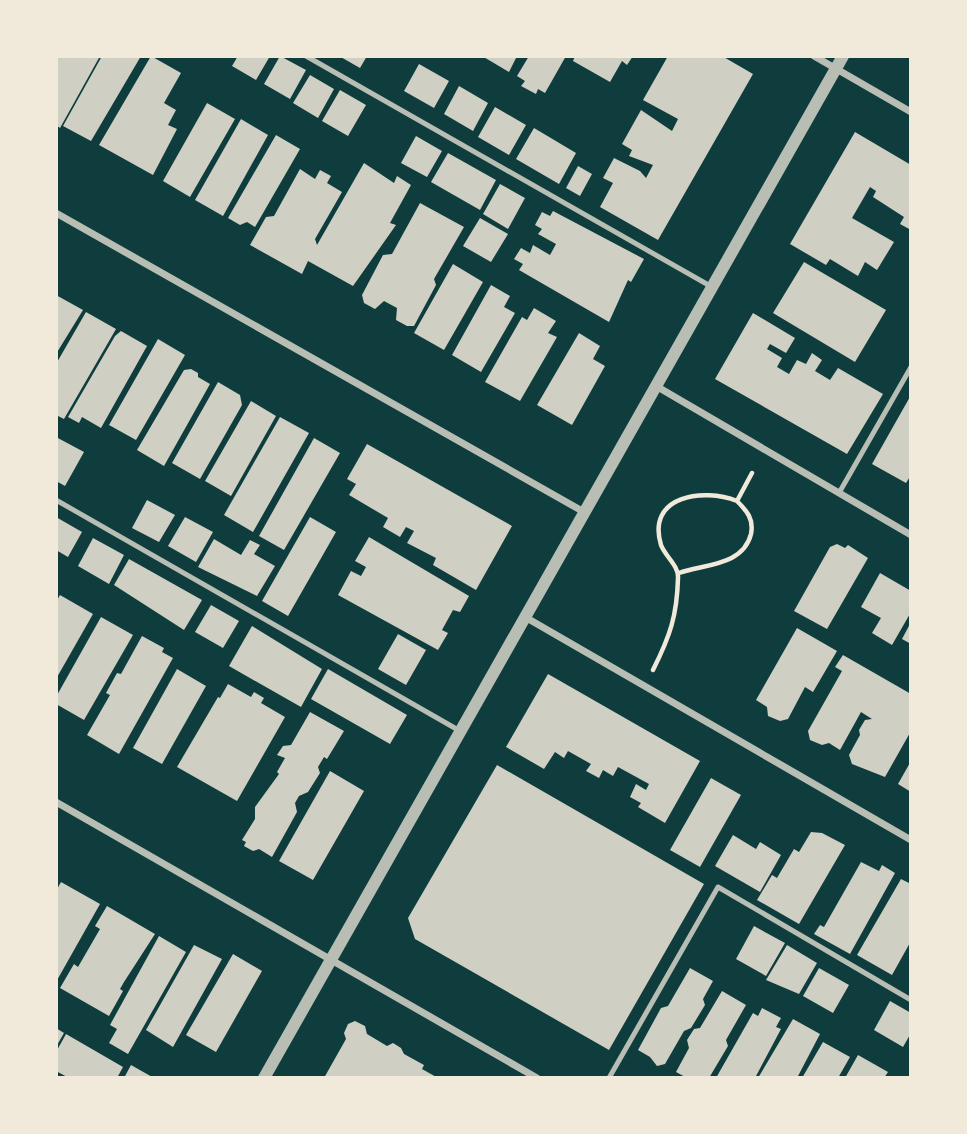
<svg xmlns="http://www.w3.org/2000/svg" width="967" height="1134" viewBox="0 0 967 1134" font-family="Poppins,sans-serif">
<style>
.building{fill:#cfcfc3}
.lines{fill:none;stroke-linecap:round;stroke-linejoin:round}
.path{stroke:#f1e9da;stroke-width:4.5}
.service{stroke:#b8beb3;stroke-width:5}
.minor{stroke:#b8beb3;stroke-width:7}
.tertiary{stroke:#b8beb3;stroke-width:12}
</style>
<rect width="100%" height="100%" fill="#0f3d3e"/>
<path class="building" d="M59 56H100L60 128 56 125V61Z
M102 56H141L91 141 63 126Z
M151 56 181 73 164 103 176 110 168 125 177 129 153 175 99 145Z
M238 56H270L256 80 232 66Z
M280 56 306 70 290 99 264 84Z
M339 56H367L360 68Z
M482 56H517L509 72Z
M529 56H566L545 93 538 89 536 94 521 86 525 81 517 76Z
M575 56H633L627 65 622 61 610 82 573 61Z
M668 56H722L753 74 658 240 600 207 613 183 603 178 614 158 640 171 646 178 653 165 629 156 632 150 622 144 641 110 672 131 678 119 643 100Z
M419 64 449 81 434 108 404 91Z
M310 75 334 89 318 118 293 103Z
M459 86 488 103 473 131 444 114Z
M340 90 366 105 348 136 322 121Z
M207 103 235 119 190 197 163 181Z
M495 107 526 125 509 155 478 137Z
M241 119 268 135 223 216 195 200Z
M534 128 576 153 559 184 516 159Z
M855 132 911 165V230L900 224 904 217 873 197 876 191 870 187 852 218 894 242 877 270 865 262 858 276 830 259 826 265 790 244Z
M276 135 300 149 255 227 247 222 240 225 228 218Z
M416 136 442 151 427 177 401 163Z
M448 153 496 180 480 210 431 182Z
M364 163 394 183 397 176 411 185 390 223 396 225 353 286 308 261 302 274 250 245 266 217 274 216 300 169 315 179 320 170 331 176 327 183 342 192 315 239 317 245Z
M578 166 592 174 580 196 566 188Z
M500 184 525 198 508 229 483 214Z
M420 203 464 227 434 279 436 285 414 326H407L396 320 397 308 384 301 375 309 364 303 362 295 383 255 392 254Z
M553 211 644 259 631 282 628 280 609 322 519 270 523 264 514 259 521 248 530 253 533 245 550 255 556 244 538 234 542 229 535 225 542 212 550 216Z
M480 218 508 234 491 262 463 246Z
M804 262 886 310 855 362 773 313Z
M453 264 483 282 444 350 414 333Z
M491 285 510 296 504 307 515 313 481 372 452 355Z
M56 295 83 310 56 354Z
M534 308 556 321 548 333 557 337 520 401 485 382 522 317 527 320Z
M86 312 116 329 64 419 56 415V364Z
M753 313 795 338 786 353 770 344 767 349 782 358 777 367 789 374 797 360 806 364 812 353 822 360 815 371 830 380 838 368 883 394 847 454 715 379Z
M121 331 147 346 101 428 82 417 79 423 68 417 115 336Z
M579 333 600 346 593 359 605 366 572 425 537 405Z
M158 339 185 355 136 440 109 425Z
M191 369 198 373V377L210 384 164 466 137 450 184 370Z
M218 382 240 395 242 405 200 479 172 463Z
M911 395V475L906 483 872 464Z
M251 401 276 416 231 496 205 481Z
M280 417 309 433 253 532 224 515Z
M56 437 84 452 65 486 56 481Z
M314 438 340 453 284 550 259 536Z
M367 444 512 526 476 590 433 565 436 558 407 543 414 531 406 527 400 537 383 527 388 518 349 495 356 484 347 479Z
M147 500 175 515 159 542 132 528Z
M56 517 82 532 68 557 56 550Z
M185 517 213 532 196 562 168 546Z
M310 517 336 532 288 616 262 601Z
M369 537 469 596 460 612 453 610 442 630 448 633 438 650 338 595 351 571 361 576 366 567 355 561Z
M93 538 124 555 109 584 78 566Z
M214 539 241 555 250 540 260 545 254 554 275 566 257 596 198 567Z
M837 544 845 548 848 545 868 558 827 629 794 611 830 547Z
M129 559 202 600 184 630 114 585Z
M880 573 911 591V612L892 645 872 633 881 618 861 607Z
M60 595 93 614 56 679V602Z
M211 605 239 621 223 648 195 632Z
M101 617 133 635 84 720 56 704V697Z
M911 622V644L902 639Z
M252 626 322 669 301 707 229 666Z
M797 628 837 651 813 692 805 687 788 719 780 721 768 716 767 707 756 700Z
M398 634 426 650 406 685 378 669Z
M142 636 164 648 162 652 173 658 119 754 87 735 110 695 106 693 117 673 121 674Z
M843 655 911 694V731L885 777 852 764 849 755 860 735 859 730 865 720 872 719 861 712 840 750 829 743 822 745 810 740 808 731 842 671 835 667Z
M177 669 206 686 162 764 133 748Z
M328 669 407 715 390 744 311 699Z
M548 674 700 761 665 823 638 807 641 803 630 797 636 784 646 790 649 784 618 767 613 776 603 770 599 778 586 771 591 764 568 751 564 758 555 752 544 769 506 747Z
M228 684 251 697 254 692 264 698 261 703 285 717 237 801 177 767 218 697 220 698Z
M310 712 344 731 327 759 324 757 318 767 320 773 308 792 299 796 295 803 297 812 272 857 259 849 253 851 244 846 246 842 242 840 255 819V807L279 774 277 772 285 758 277 755 283 746 291 745Z
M911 761V792L898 784Z
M497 765 704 884 609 1050 415 939 408 918Z
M330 771 364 791 313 880 279 861Z
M711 778 741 795 700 867 670 850Z
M811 832 822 833 845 845 799 924 757 900 772 875 777 878 794 849 799 852Z
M733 835 756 849 760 842 781 855 760 892 715 866Z
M861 862 879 871 882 865 895 873 850 954 814 934 820 925 824 927Z
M901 879 911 884V941L892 975 857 955Z
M61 882 100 904 56 982V891Z
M107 906 155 934 124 982 120 989 123 991 109 1016 60 988 74 964 78 967 100 929 95 926Z
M754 926 785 943 766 976 736 959Z
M159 936 186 952 128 1054 109 1043 117 1029 110 1025Z
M194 945 222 959 173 1047 146 1030Z
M787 945 817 963 799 994 766 980Z
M233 954 262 971 216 1052 186 1035Z
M690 968 713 981 703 999 705 1005 691 1028 684 1031 665 1064 657 1066 650 1057 638 1050 661 1008 668 1006Z
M819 968 849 985 833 1013 803 996Z
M722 991 746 1005 726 1040 728 1046 709 1078H687L676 1072 689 1048 687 1040 694 1029 700 1028Z
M890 1001 911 1013V1033L903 1047 874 1030Z
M762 1008 781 1018 776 1027 781 1029 755 1078H716L753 1013 758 1016Z
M793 1019 820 1034 797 1078H758Z
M355 1021 365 1026 367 1034 387 1046 393 1043 401 1048 404 1054 424 1065 422 1069 438 1078H324L346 1039 344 1033 348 1024Z
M56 1028 64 1033 56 1047Z
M66 1034 123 1067 117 1078H69L56 1071V1052Z
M823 1042 850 1057 838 1078H802Z
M858 1055 888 1072 884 1078H845Z
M131 1065 154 1078H124Z"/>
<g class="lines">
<path class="path" d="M679 573C704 564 743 566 751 534 754 519 747 511 737 501
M653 670C670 636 677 616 678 578 679 566 665 556 661 545 646 495 704 488 737 501L752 473"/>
<path class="service" d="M306 56 712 287
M839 493 911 367
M56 500 460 731
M609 1078 718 887 911 1000"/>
<path class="minor" d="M814 56 911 112
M56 213 584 512
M656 386 911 535
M525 617 911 840
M56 802 537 1078"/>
<path class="tertiary" d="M264 1078 843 56"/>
</g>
<rect width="967" height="1134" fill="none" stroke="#f1e9da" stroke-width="116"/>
</svg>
